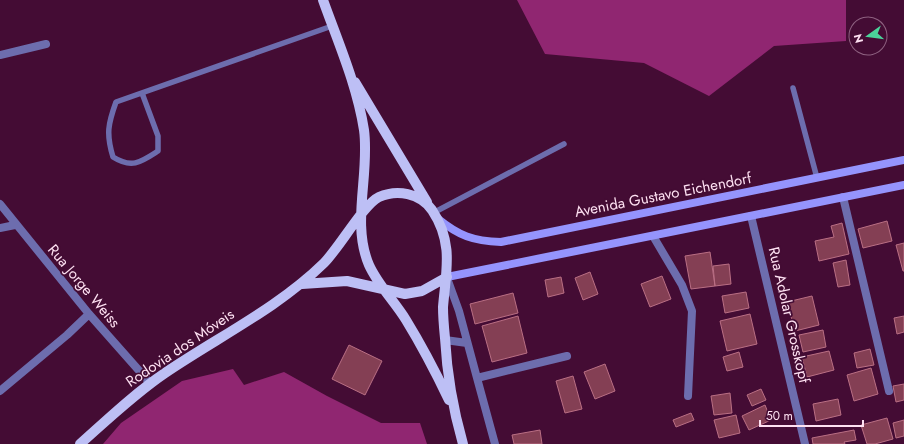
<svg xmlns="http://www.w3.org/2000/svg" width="904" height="444" viewBox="0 0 904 444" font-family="Jost,sans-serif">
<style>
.forest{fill:#902671}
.building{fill:#843f54;stroke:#ba6f84}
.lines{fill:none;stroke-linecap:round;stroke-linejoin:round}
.lane{stroke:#6d6dae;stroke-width:5.5}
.street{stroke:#6d6dae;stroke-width:8}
.secondary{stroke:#9594fd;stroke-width:8}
.primary{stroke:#bdbff5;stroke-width:10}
.labels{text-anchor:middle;stroke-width:3.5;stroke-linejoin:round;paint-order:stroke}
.street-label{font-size:15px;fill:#fee1f2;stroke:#440c34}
</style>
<rect width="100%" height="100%" fill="#440c34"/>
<path class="forest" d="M517 0H846V41L774 46 709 96 644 63 545 54Z
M233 369 244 385 284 372 327 396 381 423H420L427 444H103L121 423 182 381Z"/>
<path class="building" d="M887 221 892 241 863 248 858 229Z
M842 223 849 254 819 261 815 241 834 237 831 226Z
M904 243V271H903L896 245Z
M710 252 715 286 691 289 685 256Z
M846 260 850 285 838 287 833 263Z
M729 264 731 284 715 286 713 266Z
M590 272 598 294 583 300 575 278Z
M662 276 671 299 650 307 641 284Z
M561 277 564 293 548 297 545 280Z
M746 292 749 308 725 313 722 296Z
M513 293 518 313 475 324 470 304Z
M812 296 819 325 795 331 787 302Z
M750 314 757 344 727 351 720 321Z
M518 316 527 353 492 362 482 326Z
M904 316V332L897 334 894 318Z
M823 330 826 347 803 352 799 335Z
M349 345 382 361 365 395 332 379Z
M870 349 874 365 857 368 854 353Z
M829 351 834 370 807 377 802 357Z
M739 352 743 367 727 371 723 357Z
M605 364 615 391 595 399 584 372Z
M871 368 878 394 854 401 847 375Z
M573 376 582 409 565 413 556 381Z
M904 384V400L896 402 893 386Z
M761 389 766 400 752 406 747 395Z
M730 393 732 413 714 415 711 396Z
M838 399 841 415 816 421 813 404Z
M765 405 771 420 749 430 742 416Z
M691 413 694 420 676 427 673 420Z
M736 415 740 433 719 438 714 420Z
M887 418 893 439 875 444H867L861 425Z
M904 420V436L896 438 893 423Z
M540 430 542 444H514L512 435Z
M854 430 856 440 844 442 845 444H813L812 438Z"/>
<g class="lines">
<path class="lane" d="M793 88 817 178
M142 93 158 136V151C141 162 132 169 113 157 106 134 108 124 116 102L332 26
M433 213 564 144"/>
<path class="street" d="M0 55 46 44
M843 197 889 391
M0 204 89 314 150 383
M751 216 805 444
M0 228 15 225
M653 236 682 285 692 311 688 396
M447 278 459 311 477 378 567 356
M445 340 467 343
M477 378 495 444
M0 391 67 335 89 314"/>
<path class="secondary" d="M437 218C459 236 473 241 501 242L904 160
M447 277 904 185"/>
<path class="primary" d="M323 0C338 42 357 85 364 130 370 174 351 223 369 265 378 285 395 302 406 320 422 346 436 373 449 400
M355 82 427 202
M302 284 347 281 405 294 422 291 447 277
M80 444C107 420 134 394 165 373 218 337 278 308 324 263 339 248 364 204 379 197 397 189 420 193 432 210 454 243 446 271 443 307 443 317 444 328 445 338 447 375 453 409 463 444"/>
</g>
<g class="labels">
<g class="street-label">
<text transform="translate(663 195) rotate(-11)" y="5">Avenida Gustavo Eichendorf</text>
<text transform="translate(84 286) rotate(50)" y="5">Rua Jorge Weiss</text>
<text transform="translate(789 315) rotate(77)" y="5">Rua Adolar Grosskopf</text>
<text transform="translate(180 348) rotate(-34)" y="5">Rodovia dos Móveis</text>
</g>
</g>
<g transform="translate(868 36) rotate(256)"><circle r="19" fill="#440c34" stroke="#8e6180"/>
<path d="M0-3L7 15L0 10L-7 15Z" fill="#4bd49b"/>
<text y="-6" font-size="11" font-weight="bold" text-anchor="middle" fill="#fee1f2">N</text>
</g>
<path d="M760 420v6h103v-6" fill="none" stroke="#fee1f2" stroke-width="2"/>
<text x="766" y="420" font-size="12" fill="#fee1f2" stroke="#440c34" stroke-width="3" paint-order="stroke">50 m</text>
</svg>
